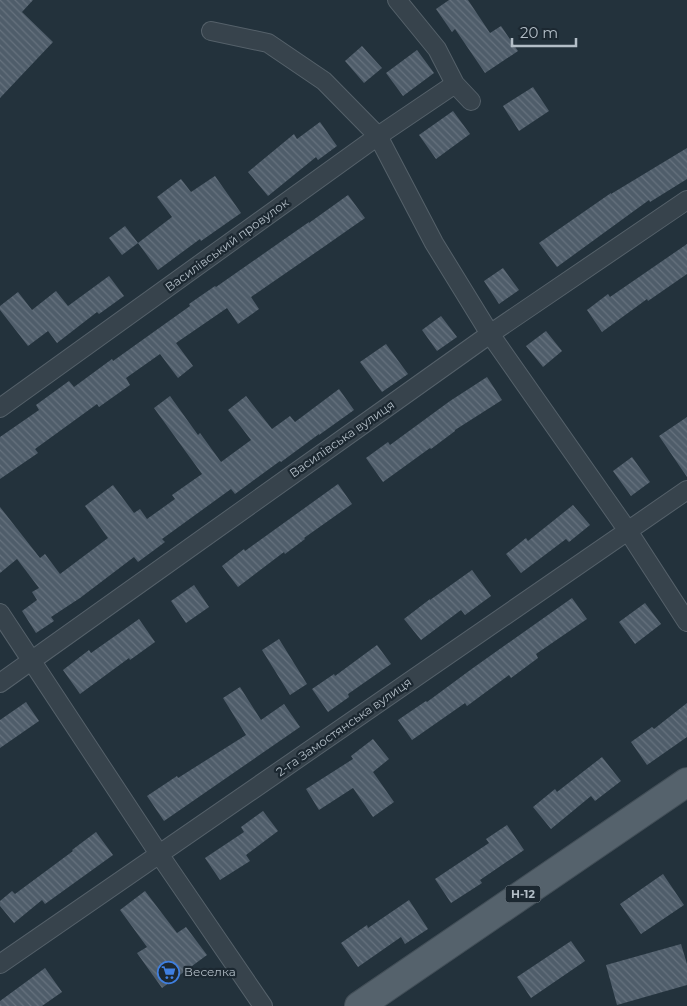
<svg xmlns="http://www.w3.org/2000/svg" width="687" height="1006" viewBox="0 0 687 1006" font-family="Montserrat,sans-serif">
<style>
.building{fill:url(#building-back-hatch)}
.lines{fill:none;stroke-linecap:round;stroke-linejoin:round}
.minor-casing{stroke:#55616a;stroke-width:20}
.primary-casing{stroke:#434f58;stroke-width:30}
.minor{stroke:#37434c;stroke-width:18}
.primary{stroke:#55626c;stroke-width:28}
.labels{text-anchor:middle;stroke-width:4.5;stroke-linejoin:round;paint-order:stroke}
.shield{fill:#1c2831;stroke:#86919a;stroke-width:1}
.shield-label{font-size:11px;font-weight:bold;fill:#b3bec7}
.street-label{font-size:12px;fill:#b3bec7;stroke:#1c2831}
.poi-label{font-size:12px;fill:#b3bec7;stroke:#1c2831;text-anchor:start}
</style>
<defs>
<pattern id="building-back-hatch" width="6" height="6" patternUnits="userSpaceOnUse" patternTransform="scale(1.25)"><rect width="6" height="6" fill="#4f5d6a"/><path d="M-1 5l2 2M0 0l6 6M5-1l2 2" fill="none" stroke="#66727e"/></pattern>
</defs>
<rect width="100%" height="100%" fill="#23323c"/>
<path class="building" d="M0 0H33L22 12 53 42 0 98Z
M449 0H468L490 33 501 26 518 51 485 73 455 29 452 32 436 9Z
M362 46 382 68 364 83 345 61Z
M417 50 434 73 403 96 386 73Z
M533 87 549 111 519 131 503 106Z
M453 111 470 134 436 159 419 135Z
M320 122 337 146 318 160 316 157 268 196 248 172 294 134 297 139Z
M687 148V179L650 202 649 200 557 267 539 243 611 193V194Z
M215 176 241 213 201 241 200 239 158 270 138 243 172 217 157 197 181 179 191 192Z
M348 195 365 218 325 246 251 297 259 309 238 324 227 308 176 343 193 366 178 378 160 354 126 378 130 385 99 407 97 404 35 449 38 453 0 479V437L39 410 36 405 69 381 74 387 112 359 113 361 190 306 189 304 215 286 216 287 309 222V223Z
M125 226 138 243 122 255 109 238Z
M687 244V274L648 301 647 299 602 332 587 310 608 294 610 297Z
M503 268 519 290 499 304 484 281Z
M109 276 124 296 99 314 97 312 57 343 48 331 28 346 0 310V306L18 292 32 310 56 291 68 306Z
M441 316 457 337 437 351 422 330Z
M546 331 562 351 543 367 526 346Z
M386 344 408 374 382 392 360 362Z
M487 377 502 400 455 430V431L431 449 430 448 383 482 366 458 388 442 390 445 450 401Z
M339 389 354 410 319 435V434L281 462 280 461 235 494 231 489 162 539 165 542 138 562 134 557 80 598 51 617 54 621 36 633 22 611 37 600 32 592 39 588 17 559 0 573V507L40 558 45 554 60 574 108 538 85 506 113 485 134 513 140 509 147 519 175 499 172 495 202 474 154 408 170 396 198 435 200 433 221 462 251 440 228 410 246 396 272 429 290 416 295 422Z
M687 417V477L659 436Z
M632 457 650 482 631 496 613 471Z
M338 484 352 504 304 538 305 539 285 554 284 552 238 587 222 566 244 549 245 551Z
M573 505 590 525 569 542 566 539 521 573 506 554 526 538 528 541Z
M472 570 491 596 465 615 461 610 421 640 404 619 430 599V600Z
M194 585 209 607 186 623 171 601Z
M572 598 587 619 536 654 538 658 511 678 509 675 467 706 465 703 412 740 398 720 426 701 427 702 473 668Z
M645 603 661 624 635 644 619 622Z
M139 619 155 642 130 660 129 658 80 694 63 670 89 650 91 653Z
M279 639 307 684 290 695 262 650Z
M377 645 391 664 348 694 349 697 328 712 312 689 334 674 335 676Z
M240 687 261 720 284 704 300 727 164 821 147 796 177 776 178 778 246 735 223 698Z
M26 702 39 721 0 748V720Z
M687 703V737L647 765 631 742 652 727 654 729Z
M373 739 389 759 373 772 394 802 373 817 353 788 319 810 306 789 353 759 351 756Z
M602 757 621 781 595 801 591 796 551 829 533 807 555 789 557 792Z
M263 811 278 831 246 855 250 861 220 880 205 858 244 832 241 827Z
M507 825 524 850 480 880 482 883 451 903 435 879 489 843 486 839Z
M96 832 113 855 45 904 42 900 14 923 0 906V901L12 891 15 894 73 851 72 850Z
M663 874 684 905 641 934 620 904Z
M145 891 177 933 186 927 207 955 162 988 137 953 147 947 120 910Z
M409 900 428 929 405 944 401 937 358 967 341 943 367 925 368 928Z
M571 941 585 961 531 998 517 977Z
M681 944 687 964V985L617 1005 606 965Z
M45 968 62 992 42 1006H0V1001Z"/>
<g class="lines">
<defs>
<path id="minor" d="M397 0 437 49 455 84 471 101
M211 31 268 43 324 81 378 136 434 243 490 334 628 531 687 622
M0 408 378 136 455 84
M0 613 159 854 263 1006
M0 683 490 334 687 200
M0 964 687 490"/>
<path id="primary" d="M359 1006 687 782"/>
</defs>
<use href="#minor" class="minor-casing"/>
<use href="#primary" class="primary-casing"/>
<use href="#minor" class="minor"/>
<use href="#primary" class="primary"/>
</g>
<defs>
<symbol id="supermarket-ring" viewBox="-11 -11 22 22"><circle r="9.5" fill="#1c2831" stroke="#3f7fe0" stroke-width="1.5"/><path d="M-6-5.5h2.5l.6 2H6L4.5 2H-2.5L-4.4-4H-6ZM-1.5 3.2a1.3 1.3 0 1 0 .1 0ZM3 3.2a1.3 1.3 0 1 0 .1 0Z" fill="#3f7fe0"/></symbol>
</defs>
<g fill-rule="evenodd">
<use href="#supermarket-ring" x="156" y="960" width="25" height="25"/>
</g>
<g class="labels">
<rect class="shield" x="505.5" y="885.5" width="35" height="17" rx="4"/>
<g class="shield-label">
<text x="523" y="898">Н-12</text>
</g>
<g class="street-label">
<text transform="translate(227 245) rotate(-36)" y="4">Василівський провулок</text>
<text transform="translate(342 439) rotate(-35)" y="4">Василівська вулиця</text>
<text transform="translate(344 727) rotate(-35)" y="4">2-га Замостянська вулиця</text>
</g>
<g class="poi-label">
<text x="184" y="976">Веселка</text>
</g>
</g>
<path d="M512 38v8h64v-8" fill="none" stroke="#b3bec7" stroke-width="2.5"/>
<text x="520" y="38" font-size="15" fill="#b3bec7" stroke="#1c2831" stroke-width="4" paint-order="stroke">20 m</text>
</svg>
